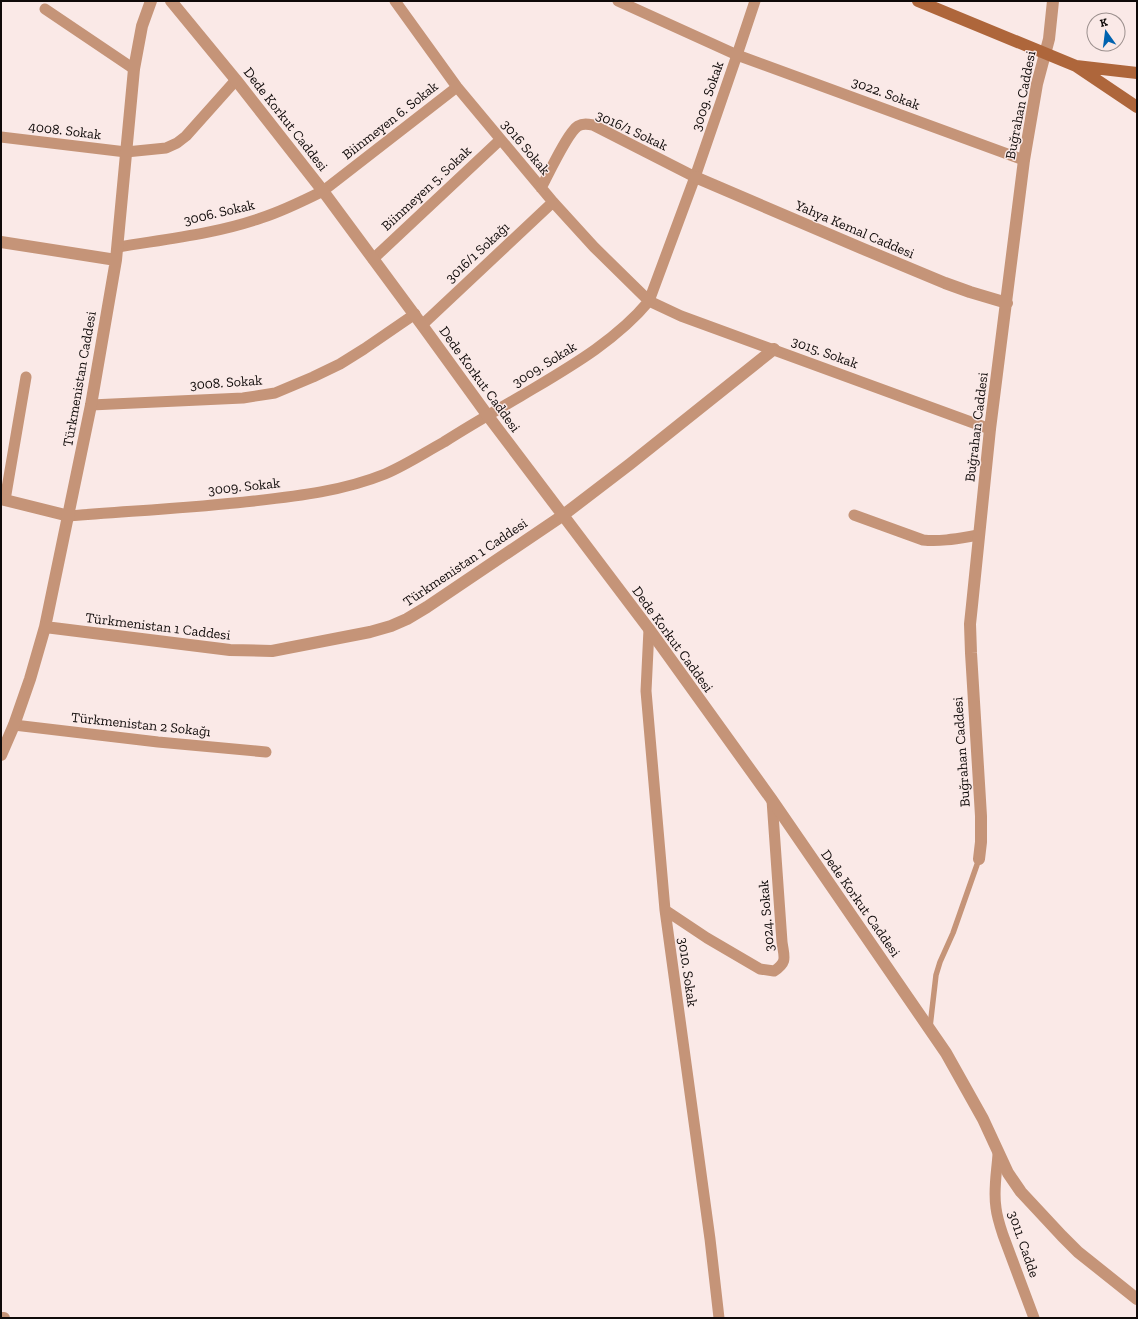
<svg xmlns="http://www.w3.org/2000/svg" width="1138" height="1319" viewBox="0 0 1138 1319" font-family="'Zilla Slab',serif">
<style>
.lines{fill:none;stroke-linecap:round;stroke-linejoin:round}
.service{stroke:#c59478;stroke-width:5.5}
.minor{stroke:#c59478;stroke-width:11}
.tertiary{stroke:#c59478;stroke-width:12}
.secondary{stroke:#ae663b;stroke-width:12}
.labels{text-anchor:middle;stroke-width:3;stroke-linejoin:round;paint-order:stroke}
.street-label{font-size:14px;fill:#0f0a09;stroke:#fae9e7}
</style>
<rect width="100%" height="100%" fill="#fae9e7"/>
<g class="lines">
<path class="service" d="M930 1027 936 975 940 962 953 933 979 859"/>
<path class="minor" d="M395 1 457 87 553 202 594 247 649 301 681 316 990 429
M618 1 737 55 1024 160
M45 9 134 69
M1 137 126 152 166 148 177 143 186 136 236 80
M541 188C548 175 568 132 578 126 583 123 588 124 593 125L695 177
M118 247C166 239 215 234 261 218 283 211 303 201 323 191L457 87
M373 259 500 140
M422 325 553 202
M91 405 243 398 275 393 313 377 340 364 364 349 415 314
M5 500 26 377
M854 515 923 540C942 542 960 538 979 535
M69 516C130 511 192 508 254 501 298 496 343 491 385 474 406 465 424 453 444 442 469 426 495 411 521 396 566 369 615 342 649 301L695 177 737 55 755 1
M649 629 646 691 665 910 710 1239 719 1318
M14 725 158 742 266 752
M665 910 707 938 760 969 774 971C788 962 784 957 782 942L772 800
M998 1154C997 1171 993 1190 996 1208 997 1217 1000 1226 1003 1235L1034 1318"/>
<path class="tertiary" d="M171 1 236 80 323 191 422 325 488 416 649 629 772 800 946 1053 983 1119 1008 1173 1021 1192 1062 1236 1078 1252 1137 1299
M695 177 861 248 945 283 970 292 1007 303
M1 242 116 260
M1 499 69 516
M45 627 230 650 272 651 370 632 391 626 407 619 427 607 562 516 630 464 774 349
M1 755 14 725 30 679 45 627 91 405 116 260 134 69 142 26 151 1
M979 859 981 842V816L971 653 970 624 972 605 990 429 1024 160 1037 84 1049 39 1053 1
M1 1318H4"/>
<path class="secondary" d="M918 1 1076 66
M1137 73 1076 66 1137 107"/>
</g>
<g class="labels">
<g class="street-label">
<text transform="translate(886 93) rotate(20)" y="5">3022. Sokak</text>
<text transform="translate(707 96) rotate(-71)" y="5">3009. Sokak</text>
<text transform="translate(1020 105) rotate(-79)" y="5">Buğrahan Caddesi</text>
<text transform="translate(286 119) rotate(52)" y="5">Dede Korkut Caddesi</text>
<text transform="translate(390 120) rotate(-38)" y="5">Biinmeyen 6. Sokak</text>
<text transform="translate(65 130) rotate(7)" y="5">4008. Sokak</text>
<text transform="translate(632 130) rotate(25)" y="5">3016/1 Sokak</text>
<text transform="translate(526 147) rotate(50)" y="5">3016 Sokak</text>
<text transform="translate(426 188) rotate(-43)" y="5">Biinmeyen 5. Sokak</text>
<text transform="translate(219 212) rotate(-13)" y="5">3006. Sokak</text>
<text transform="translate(855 229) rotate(23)" y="5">Yahya Kemal Caddesi</text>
<text transform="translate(477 252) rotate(-43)" y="5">3016/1 Sokağı</text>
<text transform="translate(825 352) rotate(20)" y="5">3015. Sokak</text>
<text transform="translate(544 364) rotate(-32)" y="5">3009. Sokak</text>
<text transform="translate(79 379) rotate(-80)" y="5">Türkmenistan Caddesi</text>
<text transform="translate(480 379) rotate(54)" y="5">Dede Korkut Caddesi</text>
<text transform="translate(226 382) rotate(-4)" y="5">3008. Sokak</text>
<text transform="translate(976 427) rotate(-83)" y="5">Buğrahan Caddesi</text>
<text transform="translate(244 486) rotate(-6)" y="5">3009. Sokak</text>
<text transform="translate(465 562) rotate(-34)" y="5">Türkmenistan 1 Caddesi</text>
<text transform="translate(158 626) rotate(7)" y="5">Türkmenistan 1 Caddesi</text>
<text transform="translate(673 639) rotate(54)" y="5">Dede Korkut Caddesi</text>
<text transform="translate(141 724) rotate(6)" y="5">Türkmenistan 2 Sokağı</text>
<text transform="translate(961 752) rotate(-94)" y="5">Buğrahan Caddesi</text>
<text transform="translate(861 903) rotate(55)" y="5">Dede Korkut Caddesi</text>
<text transform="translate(766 916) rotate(-95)" y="5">3024. Sokak</text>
<text transform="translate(688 972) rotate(82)" y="5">3010. Sokak</text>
<text transform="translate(1024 1244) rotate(71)" y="5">3011. Cadde</text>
</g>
</g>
<rect width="1138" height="1319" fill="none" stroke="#0f0a09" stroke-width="4"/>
<g transform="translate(1106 32) rotate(346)"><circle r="19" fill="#fae9e7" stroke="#9c908e"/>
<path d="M0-3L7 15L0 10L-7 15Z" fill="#0062af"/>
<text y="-6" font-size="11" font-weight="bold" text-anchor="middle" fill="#0f0a09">K</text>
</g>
</svg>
